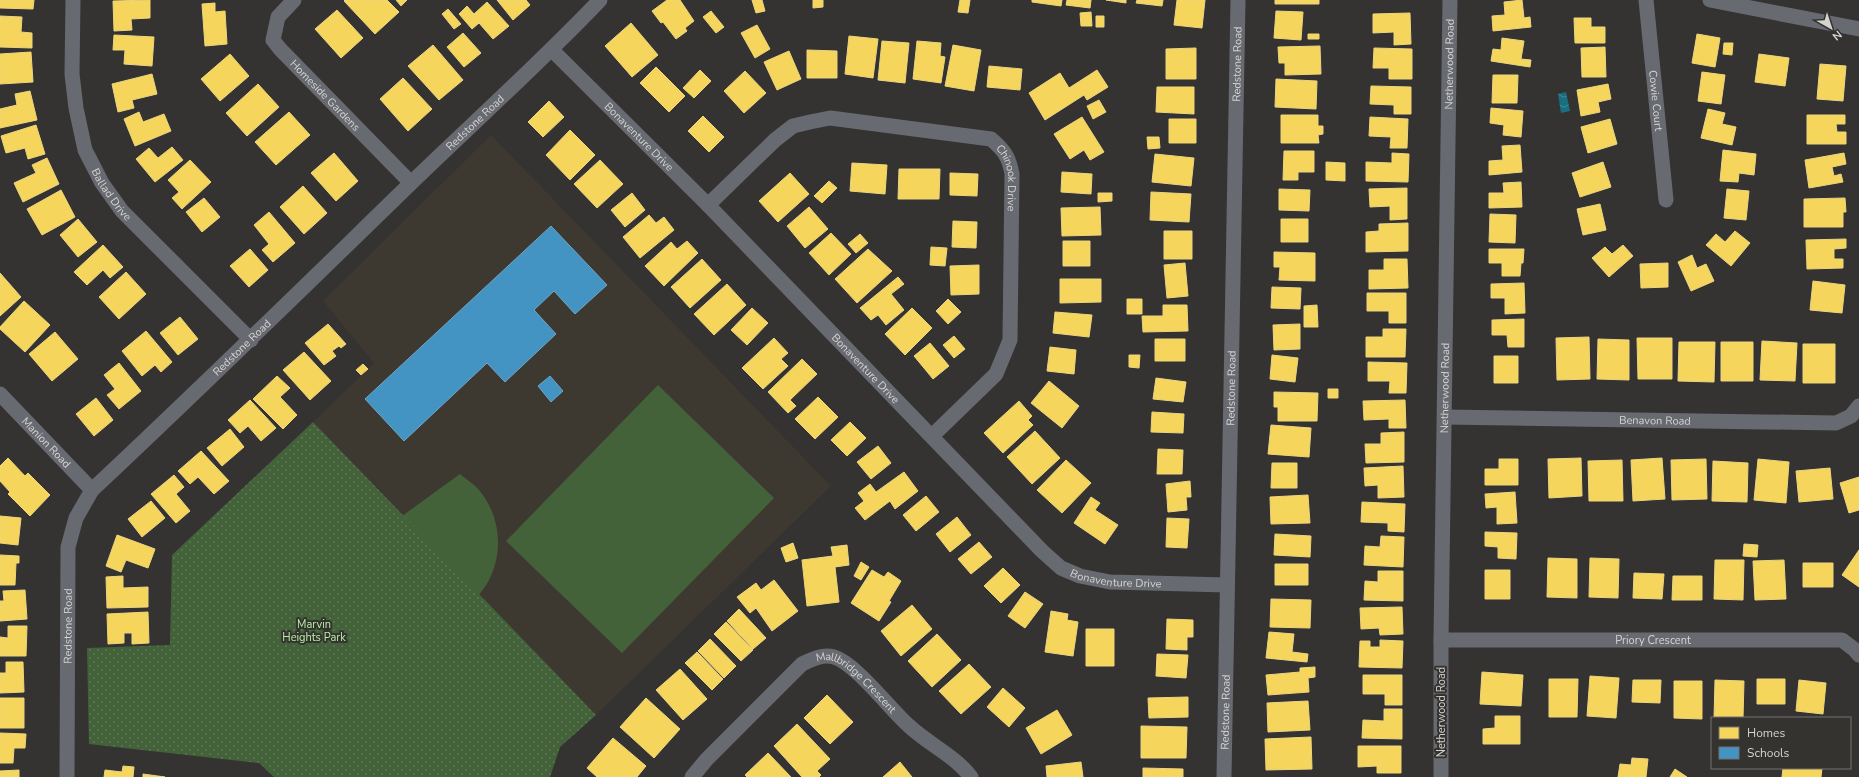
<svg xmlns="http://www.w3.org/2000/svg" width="1859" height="777" viewBox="0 0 1859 777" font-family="'Nunito Sans',sans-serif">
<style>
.built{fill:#3d3830}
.green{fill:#44623a}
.park{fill:url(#park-dots)}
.water{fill:url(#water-waves)}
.homes{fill:#f6d55c;stroke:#ecd57f}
.schools{fill:#4393c3;stroke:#6fa6c7}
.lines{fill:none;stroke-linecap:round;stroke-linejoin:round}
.minor{stroke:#686a71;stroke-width:15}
.labels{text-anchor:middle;stroke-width:4;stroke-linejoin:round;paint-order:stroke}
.street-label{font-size:11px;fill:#d5d4d1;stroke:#353330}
.park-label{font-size:11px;fill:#b7efa3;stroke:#353330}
</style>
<defs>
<pattern id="park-dots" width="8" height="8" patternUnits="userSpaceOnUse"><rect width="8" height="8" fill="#44623a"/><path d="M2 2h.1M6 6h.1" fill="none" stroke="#5e7855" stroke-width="1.8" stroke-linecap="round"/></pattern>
<pattern id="water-waves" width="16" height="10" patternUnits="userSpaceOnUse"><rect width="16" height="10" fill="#176f7f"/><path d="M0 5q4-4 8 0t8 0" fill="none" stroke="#438996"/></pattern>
</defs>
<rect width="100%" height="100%" fill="#343331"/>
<path class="built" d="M491 135 831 486 596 715 313 422 374 363 323 301Z"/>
<path class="green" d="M658 385 774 498 622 653 506 541Z
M460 474C466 479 474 484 479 490 500 515 504 551 489 580 486 587 479 594 475 600L384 529Z"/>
<path class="park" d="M313 422 596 715 560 747 550 777H274L259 763 89 744 87 648 170 645 172 555Z"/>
<path class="water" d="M1566 92 1570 111 1561 113 1558 94Z"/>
<path class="homes" d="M0 0H34L33 9 0 8Z
M150 0V18L131 19 132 30 114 31 113 1Z
M345 0H387L399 12 375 34 344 1Z
M396 0H407L401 6Z
M497 0H526L530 5 513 20Z
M667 0H680L694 21 685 28 687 31 676 39 663 22 661 23 652 11Z
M752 0H762L765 11 756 13Z
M813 0H823V7L813 8Z
M960 0H970L968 13 958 12Z
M1032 0H1062L1061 6 1032 2Z
M1067 0H1091L1090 8 1066 5Z
M1106 0H1126V3Z
M1137 0H1163L1162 6 1136 3Z
M1177 0H1205L1202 28 1174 25Z
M1275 0H1319V4H1275Z
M1522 0 1524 18 1530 17 1531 27 1493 31 1492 16 1505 15 1504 2Z
M487 2 509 26 493 39 479 23 472 29 459 14 467 6 474 14Z
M215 3V12L225 11 227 44 205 46 202 4Z
M448 9 461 24 454 29 442 14Z
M337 10 363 38 341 58 315 29Z
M711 11 724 27 716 33 703 17Z
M1276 11 1303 12 1301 40 1274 38Z
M1091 12 1092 26H1081L1080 13Z
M1410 13 1411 44 1394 45V32L1373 33V14Z
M0 16 22 17 21 32 32 33V48L0 47Z
M1096 16H1104V27H1096Z
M1574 18H1591V27H1605V43H1575Z
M631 23 658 55 632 77 605 46Z
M757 25 770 49 755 58 741 33Z
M463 33 481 53 464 67 447 47Z
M1308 34H1319V39H1308Z
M1697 34 1720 38 1715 67 1692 63Z
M114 35 154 37 152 66 124 64 125 50H113Z
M849 36 878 39 873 78 845 74Z
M1502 38 1524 41 1521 59 1531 60 1530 67 1491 61 1493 49 1501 50Z
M882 41 909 43 905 83 878 80Z
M917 41 941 43 940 56 945 57 941 83 913 79Z
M1724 43H1733L1732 55 1723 54Z
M433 45 463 80 439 100 408 66Z
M953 45 981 50 974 91 945 86Z
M1320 46 1321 74 1285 75V63H1279L1278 47Z
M1605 47 1606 77H1582L1581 48Z
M1196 48V79H1166V49Z
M1374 48 1412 49V79H1389V68H1373Z
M807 50 837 51V78H807Z
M789 51 801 79 777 90 764 62Z
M31 52 33 82 0 84V54Z
M230 54 249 76 220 101 201 79Z
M1759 54 1789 58 1785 86 1755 82Z
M1820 64 1846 66 1843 101 1817 99Z
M989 66 1022 69 1020 90 987 87Z
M656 67 685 96 669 112 640 83Z
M700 70 711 81 694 98 683 88Z
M1097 70 1108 87 1087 100 1084 95 1045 120 1029 93 1060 73 1069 88Z
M745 71 766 93 744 113 724 91Z
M1702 72 1725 75 1721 104 1698 101Z
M152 74 157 94 132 100 134 108 118 112 112 84Z
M1493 75H1518L1517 103H1492Z
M403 78 432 109 408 131 380 99Z
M1276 79 1317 81 1316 109 1275 107Z
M258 84 279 107 247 136 226 113Z
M1608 84 1611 99 1598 102 1600 112 1581 116 1577 90Z
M1371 86 1411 87V114H1394V105L1370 104Z
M1157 87H1194V114L1156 112Z
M30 91 37 120 0 128V109L17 105 15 94Z
M1099 100 1106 112 1093 119 1087 106Z
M549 101 564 117 543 137 528 122Z
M1491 108 1523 111 1521 137 1503 135 1504 125 1490 123Z
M1708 109 1725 113 1722 124 1736 127 1732 145 1701 138Z
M139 112 143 122 164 114 171 131 135 146 124 119Z
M289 112 310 135 276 165 255 142Z
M1281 115H1318V126H1323V134L1318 135 1319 143H1281Z
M1807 115H1845V124H1836L1837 132H1846V144H1807Z
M703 116 724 137 709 152 688 131Z
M1082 117 1104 152 1090 160 1084 150 1070 159 1054 134Z
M1370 117 1408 119 1407 148H1390L1391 137 1369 136Z
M1169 119H1196V143H1169Z
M1610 119 1617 144 1588 153 1581 127Z
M36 125 45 154 28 159 25 148 6 153 1 136Z
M570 130 595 155 570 180 546 155Z
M1147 137H1159L1160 148 1148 149Z
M1520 145 1522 172 1489 175V161L1503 160 1502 146Z
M172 147 183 160 155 182 136 159 149 148 158 158Z
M1723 150 1756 154 1754 175 1739 173 1738 182 1720 181Z
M1284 151H1314V172H1298V180H1283Z
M334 153 358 181 336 201 311 173Z
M1392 153 1409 154 1408 182 1366 181V162L1392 163Z
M1844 153 1846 164 1832 167 1834 176 1841 174 1843 182 1809 188 1805 160Z
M1155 154 1194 158 1191 186 1152 182Z
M47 158 59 184 23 202 14 183 36 173 32 165Z
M190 160 211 182 182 209 172 198 179 192 168 180Z
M600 160 623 184 597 208 574 184Z
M1326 162 1345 163V181L1326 180Z
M1603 162 1611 187 1580 197 1572 173Z
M852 163 887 165 885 194 850 191Z
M899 169H940L939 199H898Z
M1062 172 1092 174 1091 194 1061 192Z
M790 173 809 194 778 222 759 201Z
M950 173 978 174 977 196 950 195Z
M829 181 837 188 822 203 814 196Z
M1521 182 1522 207 1489 208V193H1504L1503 183Z
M303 186 327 213 304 234 280 207Z
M1407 188V219L1390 220V206L1370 207 1369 189Z
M1279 189 1310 190 1309 211 1279 210Z
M1727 189 1749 191 1746 220 1724 218Z
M61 190 75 217 42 235 27 209Z
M1151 192 1191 194 1189 222 1150 220Z
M632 193 645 210 625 227 611 210Z
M1098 193H1112V201L1098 202Z
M204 198 220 217 202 232 186 212Z
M1845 198 1846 212H1843V227H1804V199Z
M1600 204 1606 230 1583 235 1577 209Z
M809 207 828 229 805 248 787 226Z
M1100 207 1101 235 1062 236 1061 208Z
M269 212 295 243 273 262 262 250 269 244 254 225Z
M1490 214 1516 215 1515 243 1489 242Z
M649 215 656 223 664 217 674 230 640 258 623 237Z
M78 219 97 242 78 257 60 235Z
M1281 219H1308V242H1281Z
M953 221 977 222 976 248 952 247Z
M1408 223V251L1366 252V232L1379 231V224Z
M1164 231H1192V259H1164Z
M1735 231 1750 243 1731 266 1706 245 1716 234 1725 242Z
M831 233 851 254 829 275 809 253Z
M860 234 868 243 856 253 848 244Z
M1846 239V248L1834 249V259H1843V268L1807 269 1806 240Z
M687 241 698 253 664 286 645 266 671 242 677 249Z
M1063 241H1090V266H1063Z
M103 245 123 267 110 278 103 270 87 285 74 272Z
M1623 245 1633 256 1609 277 1592 258 1605 247 1612 254Z
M931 247 947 248 945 266 930 265Z
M250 249 268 270 249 287 230 266Z
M868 249 892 271 857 303 835 279Z
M1489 249H1524L1523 263H1521L1520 276H1502V263H1489Z
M1274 252 1315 253V281L1279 280 1280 267H1274Z
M1692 255 1697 268 1706 264 1714 281 1691 291 1678 262Z
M702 259 721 280 690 308 671 287Z
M1384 259H1407L1408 288 1369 289V270H1384Z
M1185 263 1188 296 1167 298 1164 265Z
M1668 263V287L1641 288 1640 264Z
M979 265V294L951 295 950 266Z
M126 272 146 294 119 319 99 297Z
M0 273 21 297 0 316Z
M898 277 904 284 891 294 904 310 886 325 878 315 871 320 860 308Z
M1060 279H1101V302L1060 303Z
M1813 281 1845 285 1842 313 1810 310Z
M1524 283 1525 313 1505 314V298H1491V284Z
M727 284 746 305 714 335 694 314Z
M1272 287 1301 288 1300 309 1271 308Z
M1367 293H1406V323H1389V311H1367Z
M948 299 961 312 948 324 936 311Z
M1127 299H1142V314H1127Z
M24 301 50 325 25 352 0 329V327Z
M1163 305H1187L1188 331 1143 332 1142 316H1163Z
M1317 305 1318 327H1304V306Z
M752 308 768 323 747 345 731 330Z
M912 308 932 328 905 355 885 334Z
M1055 312 1092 315 1089 337 1053 333Z
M180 317 198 339 178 355 160 333Z
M1524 319V347H1508L1507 335H1492V320Z
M328 324 346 344 341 348 339 346 332 351 336 356 324 365 305 343Z
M1300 324V349L1274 350 1273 325Z
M1383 329H1406L1405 357H1366V337H1383Z
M146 331 172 362 161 372 155 365 142 376 122 351Z
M55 332 78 359 52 381 29 354Z
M954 336 965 349 954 358 943 345Z
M1589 337 1590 379 1557 380 1556 338Z
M774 338 788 353 781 359 788 366 763 389 742 368Z
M1637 338H1672V379H1638Z
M1155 339H1185V361H1155Z
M1598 339 1629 340V380L1597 379Z
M1762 341 1797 343 1795 381 1760 380Z
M1679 342H1715L1714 382 1678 381Z
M1721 342H1753V381H1721Z
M930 343 949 366 933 379 914 356Z
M1803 344H1835V383H1803Z
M1050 347 1076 350 1074 374 1047 371Z
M304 352 331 381 310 400 283 370Z
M1129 355H1140L1139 368 1129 367Z
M1272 355 1298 358 1295 382 1270 379Z
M1494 356H1518V383H1494Z
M802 359 817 374 790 400 796 406 788 413 768 392Z
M1368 362 1407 363 1406 393H1389L1390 381H1368Z
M119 363 141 391 119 409 107 395 115 389 104 375Z
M363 364 368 369 361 375 356 370Z
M277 376 290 388 280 397 297 415 283 429 253 399Z
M1156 378 1186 382 1183 402 1153 399Z
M1049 381 1079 406 1062 428 1031 403Z
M1328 389H1338V398H1328Z
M1274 392 1318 393 1317 421H1278V407H1274Z
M818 397 838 417 815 439 795 419Z
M96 398 113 420 94 436 76 414Z
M250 400 276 428 261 441 248 426 240 433 228 420Z
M1405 400 1406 428H1389V419L1364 420 1363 401Z
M1019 401 1032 416 1028 420 1033 425 1003 453 984 433Z
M1152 412 1184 414 1183 433 1151 432Z
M850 422 866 438 847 456 831 440Z
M1271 425 1311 428 1309 457 1268 454Z
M230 429 244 447 222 466 207 448Z
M1035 431 1060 458 1032 484 1007 457Z
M1404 432V462L1366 463 1365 444H1381V433Z
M878 446 891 463 871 479 857 462Z
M1158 449 1183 450 1182 474H1157Z
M201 451 229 481 214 494 198 477 190 484 178 471Z
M8 458 25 476 28 473 50 495 30 516 8 494 10 492 0 481V466Z
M1581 458 1582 496 1549 498 1548 459Z
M1662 458 1665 499 1633 501 1631 460Z
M1499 459H1518V485H1485V469H1499Z
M1706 459 1707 499 1672 500 1671 460Z
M1758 459 1789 462 1786 503 1754 500Z
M1066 460 1091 483 1062 513 1037 490Z
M1622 460 1623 501H1589L1588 461Z
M1713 461 1748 463 1747 502 1712 501Z
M1272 463H1297V488H1271Z
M1403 466 1404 497 1378 498V485L1365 486 1364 468Z
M1830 468 1833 499 1799 502 1796 471Z
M904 472 918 491 895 509 890 501 865 520 855 508 864 501 858 493 870 484 876 492Z
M174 475 184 487 176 494 190 511 176 523 151 494Z
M1859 477V510L1849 513 1840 483Z
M1190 481 1191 497H1186L1187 510 1168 512 1166 484Z
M1515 492 1517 523 1497 524V507L1486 508 1485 494Z
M1308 495 1310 523 1271 524 1270 497Z
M926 496 939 512 916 531 903 515Z
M1091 497 1100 503 1095 510 1118 525 1105 544 1074 523Z
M151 501 165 518 142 537 128 519Z
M1362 502 1405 504 1404 532 1388 531V523L1361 522Z
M0 516 21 518 18 545 0 543Z
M957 517 971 535 950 552 936 534Z
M1167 518 1189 519 1187 548 1166 547Z
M1485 532 1517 533 1516 559 1498 558V547L1485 546Z
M1275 534 1311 536 1310 557 1274 555Z
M117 535 155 549 148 568 126 560 121 572 106 566Z
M1381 536 1404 537 1403 567 1364 565 1365 546 1380 547Z
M979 542 992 557 971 574 958 559Z
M793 543 798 558 786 562 781 548Z
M1744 544 1758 545 1757 557 1743 556Z
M847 545 849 565 835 567 839 602 807 606 802 560 833 556 831 547Z
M1859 550V587L1842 575Z
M0 555 19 556V563H16L15 585H0Z
M1548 558 1577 559V598L1547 597Z
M1590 558 1619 559 1618 598 1589 597Z
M1715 560H1744L1743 600 1714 599Z
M1784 560 1786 599 1755 600 1753 561Z
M861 562 869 567 861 580 854 576Z
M1803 563H1833V587H1803Z
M1275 564H1308V585H1275Z
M1003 568 1020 585 1001 603 984 586Z
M872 570 884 577 888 572 901 581 889 601 891 602 879 621 851 603Z
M1485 570H1510V599H1485Z
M1378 571H1403V601L1364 600 1365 581 1378 582Z
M1634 573 1664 574 1662 599 1633 598Z
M123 576V588L148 587V607L107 608 106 577Z
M1673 576H1702V600H1672Z
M774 580 798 611 772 631 756 608 750 613 737 597 756 583 761 590Z
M25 590 27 619 0 621V601H4L3 591Z
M1025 592 1043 604 1025 628 1008 616Z
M1271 599 1311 600 1310 628 1270 627Z
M912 605 932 629 901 656 881 631Z
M1402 607 1403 634 1380 635 1379 628 1361 629 1360 608Z
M739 609 766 638 753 649 727 621Z
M1051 611 1068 614 1067 620 1078 622 1073 656 1045 652Z
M148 612 149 643 132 644V633H124V643L108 644 107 614Z
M1167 619 1193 620V637H1187V650L1166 649Z
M726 622 753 650 741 661 714 634Z
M8 626H27L26 656H0V637L8 638Z
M1086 629H1114V666H1086Z
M1269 632 1294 634 1292 652 1308 654 1307 662 1266 658Z
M937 634 961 660 932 687 908 661Z
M710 639 736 666 724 678 698 651Z
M1380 640 1403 641 1402 668 1359 667 1360 641H1370V647H1380Z
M697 652 723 679 712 690 685 663Z
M1157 654 1188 655 1186 678 1156 676Z
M6 662H23L24 692 0 693V673H6Z
M969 664 991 687 961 714 939 691Z
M1315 667V677L1308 678 1309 692 1268 695 1266 675 1300 672V668Z
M680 669 707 699 683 720 656 690Z
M1482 672 1523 675 1521 706 1480 704Z
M1363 675H1402V705H1385V694H1363Z
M1590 676 1619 678 1616 718 1587 716Z
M1549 679H1578L1577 717H1549Z
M1757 679H1785V704H1757Z
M1633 680H1661L1660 703 1632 702Z
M1715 680 1744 681 1743 718H1714Z
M1799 680 1826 683 1823 714 1796 711Z
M1674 681H1702V719L1674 718Z
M1003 688 1025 708 1009 727 987 707Z
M827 695 853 722 830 744 804 718Z
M1188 697V717L1149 718 1148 698Z
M0 698H24V728H0Z
M646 698 680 729 654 758 620 727Z
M1308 701 1310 730 1268 732 1267 703Z
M1384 709H1402V739L1362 738 1363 720 1384 721Z
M1057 710 1072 735 1041 754 1026 728Z
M1495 716H1520V744H1483V729L1495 728Z
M797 724 830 759 817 771 821 775 819 777H802L774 746Z
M1141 726 1187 727 1186 758H1141Z
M0 733 26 734 25 748H14L13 763H0Z
M1311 737 1312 769 1266 770 1265 739Z
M613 738 646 766 637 777H597L587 768Z
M1358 746H1401V773H1377V766L1358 767Z
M768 753 791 777H747L745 775Z
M1632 758 1648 759 1646 777H1618L1620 764 1631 765Z
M900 762 912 777H883Z
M1081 762 1083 777H1047L1046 766Z
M123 766 134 767 133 777H104L105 770 122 772Z
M1143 768 1183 769V777H1143Z
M1783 768H1822L1821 777H1782Z
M1675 769 1687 777H1670Z
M19 770V777H0V771Z
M143 774 165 777H143Z"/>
<path class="schools" d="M551 226 607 285 575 314 554 291 534 310 556 334 505 382 487 363 404 441 365 399Z
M550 376 563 391 551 402 538 386Z"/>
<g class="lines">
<g class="minor">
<path id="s1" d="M73 0 72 74 76 108 85 150 102 183 122 211 251 340"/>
<path id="s2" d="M294 0 278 17 273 40 280 49 411 183"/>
<path id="s3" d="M1646 0 1666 200"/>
<path d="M1710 0 1859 29"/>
<path id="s4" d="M552 50 708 205 1042 551 1061 568 1080 576 1110 582 1227 585"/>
<path id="s5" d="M708 205 775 140 793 126 810 122 830 118 991 139C1004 150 1009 157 1012 174L1010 340 996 374 932 436"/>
<path id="s6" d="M0 394 92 490"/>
<path id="s7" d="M1445 417 1836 423 1851 416 1859 406"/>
<path id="s8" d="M1441 640H1842L1855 650 1859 655"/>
<path id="s9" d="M67 777 68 547 76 518 92 490C199 390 304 287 409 185 473 123 539 64 600 0"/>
<path id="s10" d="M692 777 707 759 802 664C812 659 823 654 834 657 855 663 890 709 908 725 928 744 954 755 971 777"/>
<path id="s11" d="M1224 777 1238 0"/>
<path id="s12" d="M1441 777V640L1450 0"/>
</g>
</g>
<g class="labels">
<g class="street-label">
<text dy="4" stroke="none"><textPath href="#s11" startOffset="713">Redstone Road</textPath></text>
<text dy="4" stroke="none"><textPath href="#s12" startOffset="713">Netherwood Road</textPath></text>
<text dy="4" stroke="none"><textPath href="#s2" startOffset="123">Homeside Gardens</textPath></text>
<text dy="4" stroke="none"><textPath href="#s3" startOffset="101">Cowie Court</textPath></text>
<text dy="4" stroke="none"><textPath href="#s9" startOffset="823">Redstone Road</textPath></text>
<text dy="4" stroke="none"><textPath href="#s4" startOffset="123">Bonaventure Drive</textPath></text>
<text dy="4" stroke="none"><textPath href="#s5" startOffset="361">Chinook Drive</textPath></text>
<text dy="4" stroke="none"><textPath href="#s1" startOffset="203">Ballad Drive</textPath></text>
<text dy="4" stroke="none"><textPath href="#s9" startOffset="499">Redstone Road</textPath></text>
<text dy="4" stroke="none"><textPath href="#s4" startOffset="447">Bonaventure Drive</textPath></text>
<text dy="4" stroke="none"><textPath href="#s11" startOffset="389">Redstone Road</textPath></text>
<text dy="4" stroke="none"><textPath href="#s12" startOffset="389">Netherwood Road</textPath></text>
<text dy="4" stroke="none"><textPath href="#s7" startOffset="210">Benavon Road</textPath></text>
<text dy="4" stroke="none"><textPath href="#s6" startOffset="67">Manion Road</textPath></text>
<text dy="4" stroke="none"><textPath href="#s4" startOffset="783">Bonaventure Drive</textPath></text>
<text dy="4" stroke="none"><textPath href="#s9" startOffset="151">Redstone Road</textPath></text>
<text dy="4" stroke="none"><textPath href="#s8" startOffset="212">Priory Crescent</textPath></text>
<text dy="4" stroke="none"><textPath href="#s10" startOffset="223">Mallbridge Crescent</textPath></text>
<text dy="4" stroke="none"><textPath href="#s11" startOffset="65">Redstone Road</textPath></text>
<text transform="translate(1441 712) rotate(-90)" y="4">Netherwood Road</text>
</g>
<g class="park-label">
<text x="314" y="628">Marvin<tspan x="314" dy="13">Heights Park</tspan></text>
</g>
</g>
<rect x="1711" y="717" width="140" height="52" fill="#353330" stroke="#757370"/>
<rect x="1719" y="727" width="20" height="12" fill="#f6d55c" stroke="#757370"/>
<text x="1747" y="737" font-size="12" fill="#d5d4d1">Homes</text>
<rect x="1719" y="747" width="20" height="12" fill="#4393c3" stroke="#757370"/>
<text x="1747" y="757" font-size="12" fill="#d5d4d1">Schools</text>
<g transform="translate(1831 28) rotate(141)" stroke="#353330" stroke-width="3" paint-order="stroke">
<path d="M0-3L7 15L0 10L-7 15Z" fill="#d5d4d1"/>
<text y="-6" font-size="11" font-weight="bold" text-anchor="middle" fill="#d5d4d1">N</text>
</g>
</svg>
